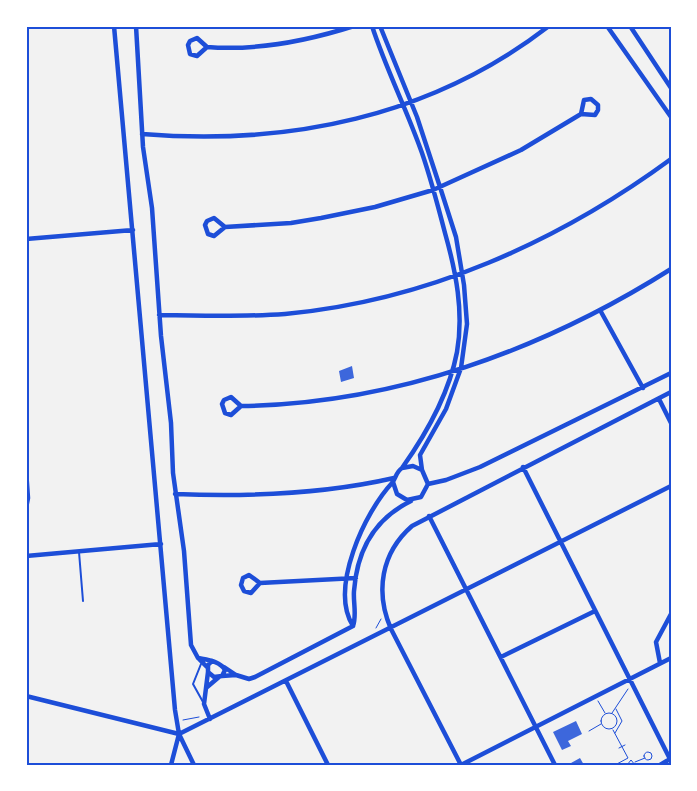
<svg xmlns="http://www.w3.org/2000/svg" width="697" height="791" viewBox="0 0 697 791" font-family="'DM Sans',sans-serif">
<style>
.building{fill:#3d67dc}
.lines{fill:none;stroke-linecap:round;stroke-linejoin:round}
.path{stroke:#1d4ed8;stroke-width:1}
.service{stroke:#1d4ed8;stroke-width:2}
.minor{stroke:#1d4ed8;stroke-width:4.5}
.neatline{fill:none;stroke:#1d4ed8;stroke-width:2}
</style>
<rect width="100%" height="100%" fill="#f2f2f2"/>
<path class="building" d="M352 366 354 378 341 382 339 371Z
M576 721 582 734 568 741 571 746 562 750 553 732Z
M580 758 584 765H572L571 763Z"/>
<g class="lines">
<path class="path" d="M376 628 381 619
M598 701 605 713
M612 713 628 689
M601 721a8 8 0 1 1 16 0a8 8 0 1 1-16 0Z
M183 720 199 717
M613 730 628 758 615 765
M589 731 601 724
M615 733 622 721 616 709
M619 748 625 745
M644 756a4 4 0 1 1 8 0a4 4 0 1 1-8 0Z
M635 762 645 758
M627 765 631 760 635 765"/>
<path class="service" d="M79 552 83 601
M201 664 193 684 203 702"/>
<path class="minor" d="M114 26 175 710 179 734 171 765
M136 26 143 147 152 208 161 336 171 423 173 473 184 551 191 645 198 658
M372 26C386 69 407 110 422 153 431 179 438 206 445 233 456 272 464 312 457 352 449 394 427 433 402 468
M380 26 417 117 440 187 456 237 464 285 467 324 461 368 446 409 420 455 422 470
M607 26 671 117
M630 26 671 88
M207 47 197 56 190 54 188 45 190 41 197 38 207 47C257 51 307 41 354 26
M142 134C288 146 431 117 549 26
M225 227 214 236 208 234 205 225 207 221 214 218 225 227 291 223 321 218 375 207 433 190 521 150 581 114 595 115 598 110V105L591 99 584 100 581 114
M26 239 133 230
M600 310 643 388
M159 315C201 316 243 317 285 314 426 301 558 242 671 159
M671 392 412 526C381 553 375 592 391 629L461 765 671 658
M659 399 671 423
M241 406 231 415 225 413 222 404 224 400 231 397 241 406C394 404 543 350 671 269
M523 467 671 761
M26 470 28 498 26 508
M428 484 446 480 480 467 671 373
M175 494C248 497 324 494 394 478
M429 516 555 765
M26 556 161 544
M260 583 251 593 244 591 241 585 243 578 249 575 260 583 356 578
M353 626C329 588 365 512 392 483 396 478 396 472 402 468L413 466 422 470 428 484 421 497 407 500 397 494 393 482
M353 626C357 615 353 602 354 591 357 550 374 519 411 501
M501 657 595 611
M660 663 656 642 671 614
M207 667 198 658C208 660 220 661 225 670L222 676 214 677 208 672V665L212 661
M208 672 206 688 219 677
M236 675 249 679 255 677 353 626
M222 676 236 675 224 667
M286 681 328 765
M206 688 204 704 210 719
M26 696 179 734
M179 734 671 486
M179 734 194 765
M660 765 670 759"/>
</g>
<rect width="697" height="791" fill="none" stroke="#ffffff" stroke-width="55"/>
<rect x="28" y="28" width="642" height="736" class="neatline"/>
</svg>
